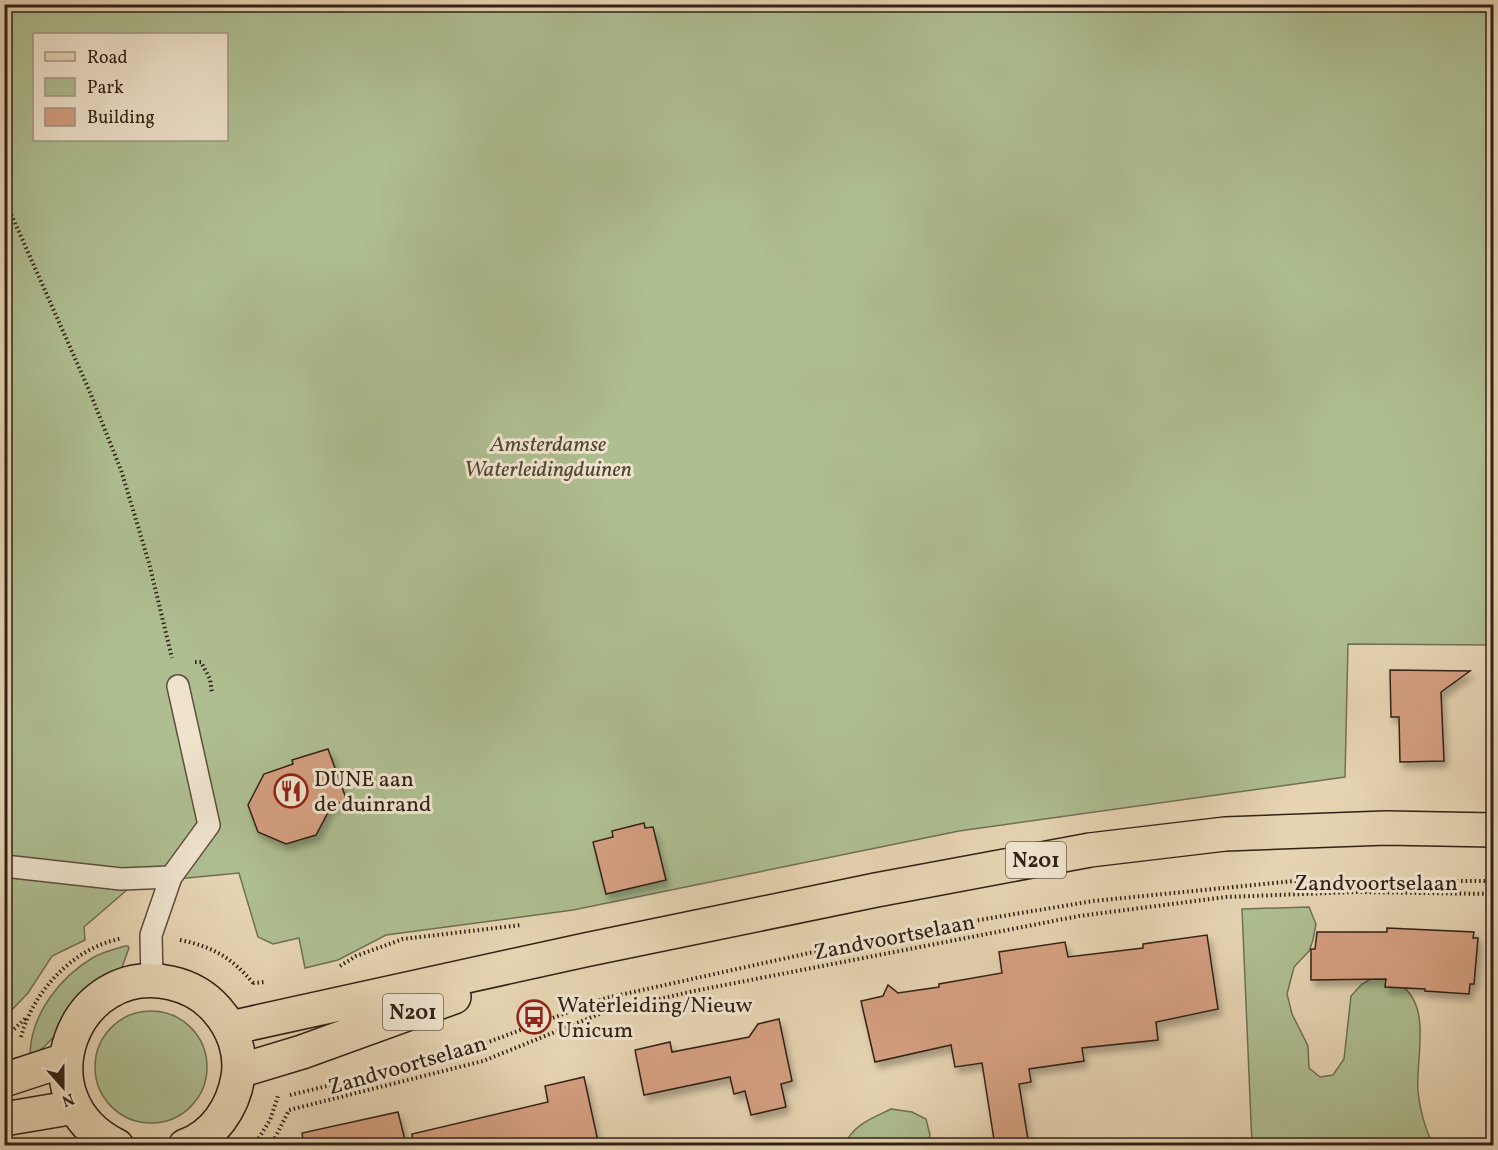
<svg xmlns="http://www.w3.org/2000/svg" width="1498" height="1150" viewBox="0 0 1498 1150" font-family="Vollkorn,serif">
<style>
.green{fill:#aebe91;stroke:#707054;stroke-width:1.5;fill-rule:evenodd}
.building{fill:#d49f81;stroke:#312116;stroke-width:1.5;filter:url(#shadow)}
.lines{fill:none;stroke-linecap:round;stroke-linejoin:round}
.lane-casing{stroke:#5e4e3d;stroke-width:24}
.primary-casing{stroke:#312116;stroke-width:36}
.path{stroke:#312116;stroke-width:4;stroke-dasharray:1.5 3;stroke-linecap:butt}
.lane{stroke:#efe3cd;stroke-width:21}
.primary{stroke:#e6d4b2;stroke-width:33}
.labels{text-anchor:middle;stroke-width:6;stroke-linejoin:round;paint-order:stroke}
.shield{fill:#efe3cd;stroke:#6a5b4d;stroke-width:1.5}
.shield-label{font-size:21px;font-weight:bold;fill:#312116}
.park-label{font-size:22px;font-style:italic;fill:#504835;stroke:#efe3cd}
.poi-label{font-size:22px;fill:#312116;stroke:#efe3cd;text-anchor:start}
.street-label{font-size:22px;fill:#312116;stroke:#efe3cd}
</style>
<defs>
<filter id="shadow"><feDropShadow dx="3.5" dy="6" stdDeviation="3" flood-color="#0004"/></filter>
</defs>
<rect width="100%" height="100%" fill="#e6d4b2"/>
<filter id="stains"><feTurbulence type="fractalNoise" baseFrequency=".00333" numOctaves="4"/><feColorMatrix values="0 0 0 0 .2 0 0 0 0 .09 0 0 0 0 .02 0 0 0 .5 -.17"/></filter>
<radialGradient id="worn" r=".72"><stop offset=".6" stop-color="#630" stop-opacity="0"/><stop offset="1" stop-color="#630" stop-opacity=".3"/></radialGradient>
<path class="green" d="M5 5H1493V645L1348 644 1345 777 959 831 573 910 386 935 338 960 305 968 299 938 273 944 258 937 239 873 135 883 84 927 85 940 52 956 28 993 5 1017ZM34 34H226V140H34Z
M1309 907 1316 924 1313 940 1309 951 1294 967 1287 994 1292 1014 1308 1046 1309 1068 1320 1077 1333 1075 1344 1059 1351 996 1362 984 1376 976C1382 977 1389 978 1394 981 1435 1001 1415 1057 1418 1092 1420 1111 1425 1128 1433 1145H1252L1242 909Z
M125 946H128L129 948 122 967 45 1046 38 1052 30 1054C31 1014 60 977 94 957 103 952 115 949 125 946Z
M95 1067a56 56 0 1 1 112 0a56 56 0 1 1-112 0Z
M891 1109 912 1112 926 1119 930 1135 927 1145H845C852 1125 873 1118 891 1109Z"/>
<path class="building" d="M1390 670 1470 671 1441 692 1444 761 1400 762 1399 717H1391Z
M328 749 347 801 332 805 316 835 286 844 258 832 248 805 264 774 293 764 292 760Z
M644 823 645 828 653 827 666 880 606 894 593 842 613 837 612 831Z
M1387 928 1474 932 1473 938H1478L1474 984H1470L1469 994 1425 991V989L1385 987 1386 979 1311 980V949H1315L1317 932H1387Z
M1207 935 1218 1009 1156 1022 1158 1040 1082 1048 1084 1061 1029 1069 1031 1082 1019 1084 1029 1146H995L982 1063 955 1067 951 1045 875 1062 861 1001 883 996 888 985 898 993 939 987V984L1002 973 999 952 1065 942 1068 957 1143 948V944Z
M779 1019 792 1081 781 1084 786 1107 751 1115 745 1091 734 1094 730 1077 644 1095 635 1050 670 1042 672 1052 749 1037 758 1024Z
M584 1077 599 1146H413L412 1134 548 1102 545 1086Z
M398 1112 405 1140 391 1146H304L302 1133Z"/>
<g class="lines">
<defs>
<path id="lane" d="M4 866 121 879 171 877
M152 980 151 935 171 877 209 825 178 686"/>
<path id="primary" d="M230 1028 585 950 876 890 1090 850 1225 834 1386 828 1494 830
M239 1071 302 1052 454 997
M4 1080 65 1060
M4 1119 75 1107
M117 1146C20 1098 74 961 171 983 189 987 205 996 217 1010 233 1028 242 1053 238 1077 233 1107 215 1135 185 1146"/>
</defs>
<use href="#lane" class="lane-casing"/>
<use href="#primary" class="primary-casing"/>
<path class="path" d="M4 198 89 390 121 470 149 563 172 658
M195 662H201L210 679 212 693H211
M180 940C214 947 232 958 254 984
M340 966 356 956 403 939 521 925
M253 983 266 982
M21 1037C31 998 63 960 100 945 107 942 115 940 122 938
M4 1038 26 1018
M290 1095 451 1056 606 998 895 934 1093 901 1294 881H1494
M254 1146 270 1120 278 1096
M271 1146 289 1110 483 1061 607 1011 694 991 1079 916 1226 897 1355 892 1494 894"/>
<use href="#lane" class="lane"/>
<use href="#primary" class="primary"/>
</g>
<defs>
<symbol id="restaurant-ring" viewBox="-11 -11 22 22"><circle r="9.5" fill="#efe3cd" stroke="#8f2418" stroke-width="1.5"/><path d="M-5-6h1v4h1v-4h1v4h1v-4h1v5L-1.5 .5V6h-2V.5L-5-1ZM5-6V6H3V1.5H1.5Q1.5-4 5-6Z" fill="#8f2418"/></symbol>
<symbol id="bus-ring" viewBox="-11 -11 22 22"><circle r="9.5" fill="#efe3cd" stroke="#8f2418" stroke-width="1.5"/><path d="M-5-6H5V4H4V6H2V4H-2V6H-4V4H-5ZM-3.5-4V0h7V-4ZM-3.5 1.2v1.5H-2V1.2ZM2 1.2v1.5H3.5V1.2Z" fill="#8f2418"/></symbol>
</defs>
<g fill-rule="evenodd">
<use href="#restaurant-ring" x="272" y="772" width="38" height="38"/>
<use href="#bus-ring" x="515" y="998" width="38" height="38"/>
</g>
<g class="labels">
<g class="shield">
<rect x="1006" y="842" width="60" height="36" rx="4.5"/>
<rect x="383" y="994" width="60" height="36" rx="4.5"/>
</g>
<g class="shield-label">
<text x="1036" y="867">N201</text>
<text x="413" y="1019">N201</text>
</g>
<g class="park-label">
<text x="548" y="451">Amsterdamse<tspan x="548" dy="25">Waterleidingduinen</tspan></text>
</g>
<g class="poi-label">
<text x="314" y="786">DUNE aan<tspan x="314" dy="25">de duinrand</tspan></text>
<text x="557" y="1012">Waterleiding/Nieuw<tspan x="557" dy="25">Unicum</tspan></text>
</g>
<g class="street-label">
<text x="1376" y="890">Zandvoortselaan</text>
<text transform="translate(894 936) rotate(-11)" y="8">Zandvoortselaan</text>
<text transform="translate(407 1064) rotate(-16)" y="8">Zandvoortselaan</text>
</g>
</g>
<rect width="1498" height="1150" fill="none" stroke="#e6d4b2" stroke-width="24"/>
<rect x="6" y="6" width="1486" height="1138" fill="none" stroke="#312116" stroke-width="3"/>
<rect x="12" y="12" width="1474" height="1126" fill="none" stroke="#312116" stroke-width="1.5"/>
<rect x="33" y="33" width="195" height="108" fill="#efe3cd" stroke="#a39584" stroke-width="1.5"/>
<rect x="45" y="52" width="30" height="9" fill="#e6d4b2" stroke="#a39584" stroke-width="1.5"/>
<text x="87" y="63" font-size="18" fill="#312116">Road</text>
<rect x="45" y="78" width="30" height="18" fill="#aebe91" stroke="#a39584" stroke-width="1.5"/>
<text x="87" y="93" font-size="18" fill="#312116">Park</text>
<rect x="45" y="108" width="30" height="18" fill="#d49f81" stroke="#a39584" stroke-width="1.5"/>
<text x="87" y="123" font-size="18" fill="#312116">Building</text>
<g transform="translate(63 1087) rotate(159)" stroke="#efe3cd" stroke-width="4.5" paint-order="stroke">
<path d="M0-4.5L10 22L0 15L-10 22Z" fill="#312116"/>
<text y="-9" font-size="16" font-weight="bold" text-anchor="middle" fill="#312116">N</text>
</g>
<rect width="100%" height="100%" filter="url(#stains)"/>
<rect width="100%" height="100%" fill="url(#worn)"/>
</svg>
